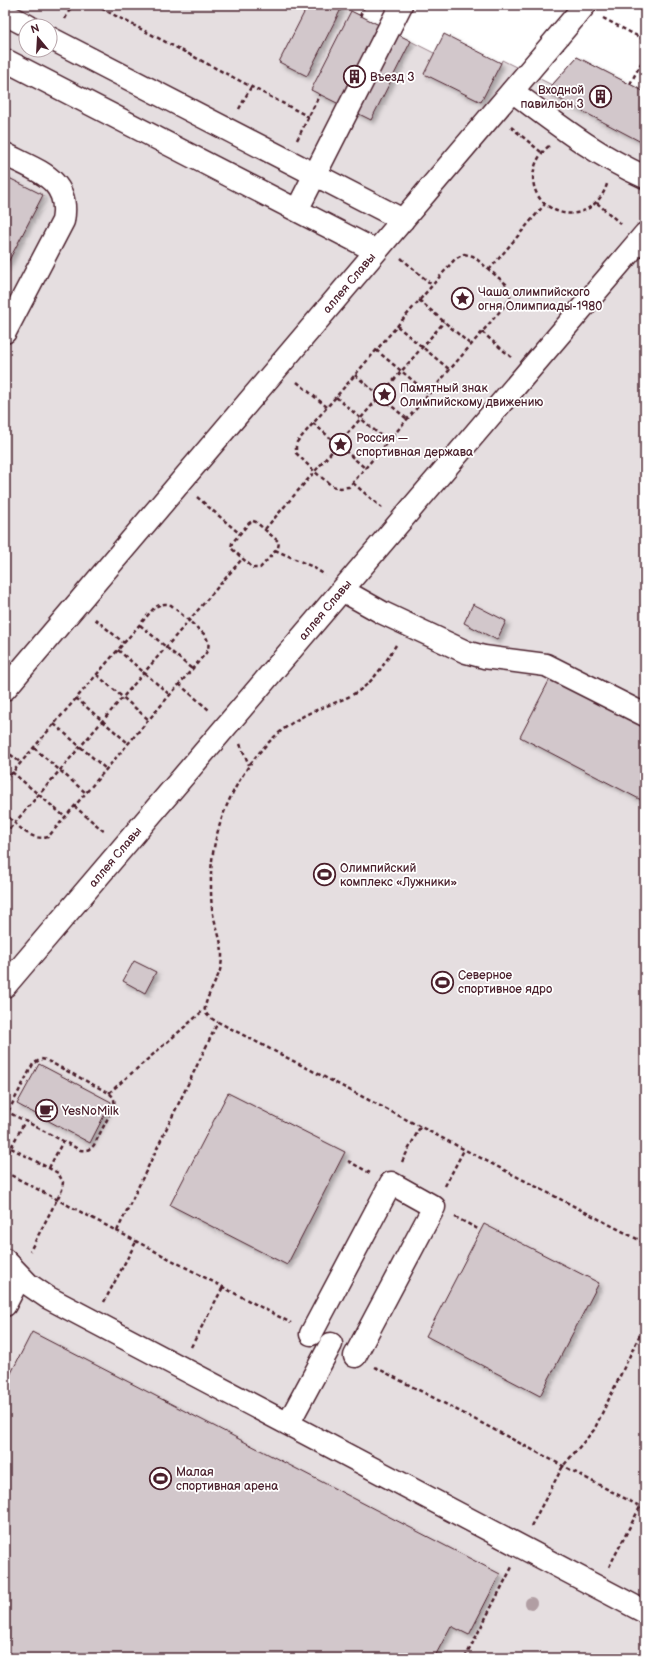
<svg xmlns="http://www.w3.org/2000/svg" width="650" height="1663" viewBox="0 0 650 1663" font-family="'Balsamiq Sans',sans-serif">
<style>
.green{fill:#e5dee0;stroke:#987e86;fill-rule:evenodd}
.building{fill:#d2c7cb;stroke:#4a1f2b;filter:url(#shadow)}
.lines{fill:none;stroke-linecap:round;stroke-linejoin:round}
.minor-casing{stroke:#4a1f2b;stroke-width:25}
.path{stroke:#4a1f2b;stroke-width:2.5;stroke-dasharray:4 3;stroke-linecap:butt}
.minor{stroke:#fff;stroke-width:22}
.tree{fill:#b19ea3}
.labels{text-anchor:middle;stroke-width:3.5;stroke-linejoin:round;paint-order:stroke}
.poi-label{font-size:12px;fill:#4a1f2b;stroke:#fff;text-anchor:start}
.street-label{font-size:12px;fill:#4a1f2b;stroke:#fff}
</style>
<defs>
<filter id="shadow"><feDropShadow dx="3.5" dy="3.5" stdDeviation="2" flood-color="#0004"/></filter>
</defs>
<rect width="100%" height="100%" fill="#fff"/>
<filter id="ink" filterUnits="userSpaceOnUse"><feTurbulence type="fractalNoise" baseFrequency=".025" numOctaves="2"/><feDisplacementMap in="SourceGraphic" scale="8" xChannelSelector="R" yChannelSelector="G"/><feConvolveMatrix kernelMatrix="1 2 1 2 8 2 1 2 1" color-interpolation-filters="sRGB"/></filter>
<g filter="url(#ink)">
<path class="green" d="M5 5H339L434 53 501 63 502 60 552 85 577 57 645 92V1658H5ZM26 26H50V50H26Z"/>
<path class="building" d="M308 5H339L342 7 307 76 279 62Z
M351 11 411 41 371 120 311 90Z
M444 34 501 63 481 102 424 74Z
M577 57 645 92V144L546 92Z
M5 176 43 195 5 268Z
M473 604 506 621 497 640 464 623Z
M552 675 645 723V802L520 737Z
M134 961 156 972 145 993 123 981Z
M39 1064 111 1102 90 1143 17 1104Z
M228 1093 345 1152 287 1265 170 1205Z
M484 1224 599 1283 540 1396 426 1336Z
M32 1332 500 1574 469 1635 451 1626 434 1658H5V1385Z"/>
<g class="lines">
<defs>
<path id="minor" d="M5 14 28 26
M50 38 403 220
M5 60 376 251
M512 91C557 124 594 154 645 177
M5 154C36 171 71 178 63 221L5 332
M297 210 401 5
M342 590 383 613 466 652 484 657 546 665 645 715
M5 689 585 5
M5 986 645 234
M5 1260 28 1284 47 1297 645 1612
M5 1305 20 1276
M311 1334 391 1183 434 1207 355 1356
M288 1424 331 1344"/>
</defs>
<use href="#minor" class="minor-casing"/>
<path class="path" d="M95 5 309 117
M360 16 365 5
M603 18 645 40
M65 19 72 5
M630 84 645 56
M239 109 251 87
M511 127 541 152
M297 140 320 94
M549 146C529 162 526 194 551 208 573 222 600 208 607 184
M597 203 622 225
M464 254 473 256 506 284 510 293V298L507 303 349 487 340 488 332 486 315 472 296 453V446L297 442 455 259Z
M401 258 432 285
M489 270 545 204
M419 300 471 345
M397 326 450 370
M482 332 511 357
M376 350 429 394
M355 375 407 419
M297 382 327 407
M336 397 388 442
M313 423 365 468
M353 483 382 508
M197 497 240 534
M253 521 256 522 279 542 278 548 260 568H253L231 548 232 543 249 523Z
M265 529 444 322
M275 550 313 567 325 575
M95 619 124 643
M140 625 192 669
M396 645C386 661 376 679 360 690 343 702 319 707 300 718 246 749 209 822 211 884 211 892 211 900 212 908 214 924 222 939 222 955 222 961 221 968 219 973 216 982 204 1001 205 1010 206 1016 212 1019 218 1022L645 1243
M118 650 170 695
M97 675 149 720
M179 684 209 710
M76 698 128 743
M54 724 106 769
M240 744 249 765
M34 748 86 793
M5 750 21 763
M12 772 65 817
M5 781 154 608C160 604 164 603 171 605L204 634C209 641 210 646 206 653L48 837C30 842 17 824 5 814
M74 806 106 833
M5 834 242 559
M109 1093 205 1009
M5 1111 8 1112 80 1150C86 1151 90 1150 94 1145L114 1106C115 1100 114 1097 109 1093L46 1060 41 1059 33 1064 8 1112
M11 1148 58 1173 63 1182 62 1190 30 1251
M5 1159 25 1121
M348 1161 370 1173
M402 1162 420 1127
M49 1168 63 1141
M5 1172 291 1323
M445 1186 464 1150
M455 1217 478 1229
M117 1231 218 1022
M104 1302 136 1242
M191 1347 223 1287
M375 1367 645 1509
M531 1526 563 1466 594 1430 645 1324
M609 1567 640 1507
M465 1658 512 1567"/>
<use href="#minor" class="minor"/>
</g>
<circle class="tree" cx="531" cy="1603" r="6"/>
</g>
<defs>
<symbol id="building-ring" viewBox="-11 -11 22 22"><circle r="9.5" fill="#fff" stroke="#4a1f2b" stroke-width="1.5"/><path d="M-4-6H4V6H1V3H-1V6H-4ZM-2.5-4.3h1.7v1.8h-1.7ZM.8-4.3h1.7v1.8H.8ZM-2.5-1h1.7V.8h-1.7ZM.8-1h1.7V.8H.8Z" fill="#4a1f2b"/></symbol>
<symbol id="sight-ring" viewBox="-11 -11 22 22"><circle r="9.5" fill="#fff" stroke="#4a1f2b" stroke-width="1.5"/><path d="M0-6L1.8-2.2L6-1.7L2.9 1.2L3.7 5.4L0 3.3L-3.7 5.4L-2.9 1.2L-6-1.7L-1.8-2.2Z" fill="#4a1f2b"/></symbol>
<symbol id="stadium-ring" viewBox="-11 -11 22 22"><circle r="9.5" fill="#fff" stroke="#4a1f2b" stroke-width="1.5"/><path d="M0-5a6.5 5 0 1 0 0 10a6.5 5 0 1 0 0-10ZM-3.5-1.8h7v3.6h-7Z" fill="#4a1f2b"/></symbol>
<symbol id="cafe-ring" viewBox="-11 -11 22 22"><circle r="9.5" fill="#fff" stroke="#4a1f2b" stroke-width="1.5"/><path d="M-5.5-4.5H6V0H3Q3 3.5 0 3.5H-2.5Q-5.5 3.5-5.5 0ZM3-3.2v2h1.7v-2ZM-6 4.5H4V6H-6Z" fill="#4a1f2b"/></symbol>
</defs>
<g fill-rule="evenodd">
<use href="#building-ring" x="342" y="64" width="25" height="25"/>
<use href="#building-ring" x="588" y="84" width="25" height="25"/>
<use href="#sight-ring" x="450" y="286" width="25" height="25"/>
<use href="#sight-ring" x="372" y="382" width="25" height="25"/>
<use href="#sight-ring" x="328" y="432" width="25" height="25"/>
<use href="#stadium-ring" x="312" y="862" width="25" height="25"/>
<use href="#stadium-ring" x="430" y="970" width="25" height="25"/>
<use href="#cafe-ring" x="34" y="1098" width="25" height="25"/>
<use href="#stadium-ring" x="148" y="1466" width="25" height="25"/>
</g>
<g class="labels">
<g class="poi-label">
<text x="370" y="81">Въезд 3</text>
<text x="584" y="94" text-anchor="end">Входной<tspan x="584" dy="14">павильон 3</tspan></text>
<text x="478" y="296">Чаша олимпийского<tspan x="478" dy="14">огня Олимпиады-1980</tspan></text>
<text x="400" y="392">Памятный знак<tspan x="400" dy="14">Олимпийскому движению</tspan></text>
<text x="356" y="442">Россия —<tspan x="356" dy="14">спортивная держава</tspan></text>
<text x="340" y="872">Олимпийский<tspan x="340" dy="14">комплекс «Лужники»</tspan></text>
<text x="458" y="979">Северное<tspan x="458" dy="14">спортивное ядро</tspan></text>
<text x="62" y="1115">YesNoMilk</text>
<text x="176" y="1476">Малая<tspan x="176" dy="14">спортивная арена</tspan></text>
</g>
<g class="street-label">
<text transform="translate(349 283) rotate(-50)" y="4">аллея Славы</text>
<text transform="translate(325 610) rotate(-50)" y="4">аллея Славы</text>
<text transform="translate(115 857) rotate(-50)" y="4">аллея Славы</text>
</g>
</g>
<rect width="650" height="1663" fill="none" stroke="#fff" stroke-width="20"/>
<rect x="10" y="10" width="630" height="1643" fill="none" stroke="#4a1f2b" stroke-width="1.5" filter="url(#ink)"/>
<g transform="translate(38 38) rotate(342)"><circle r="19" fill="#ffffff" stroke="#b7a5aa"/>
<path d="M0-3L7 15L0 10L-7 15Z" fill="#4a1f2b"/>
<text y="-6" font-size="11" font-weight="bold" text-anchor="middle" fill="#4a1f2b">N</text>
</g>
</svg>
